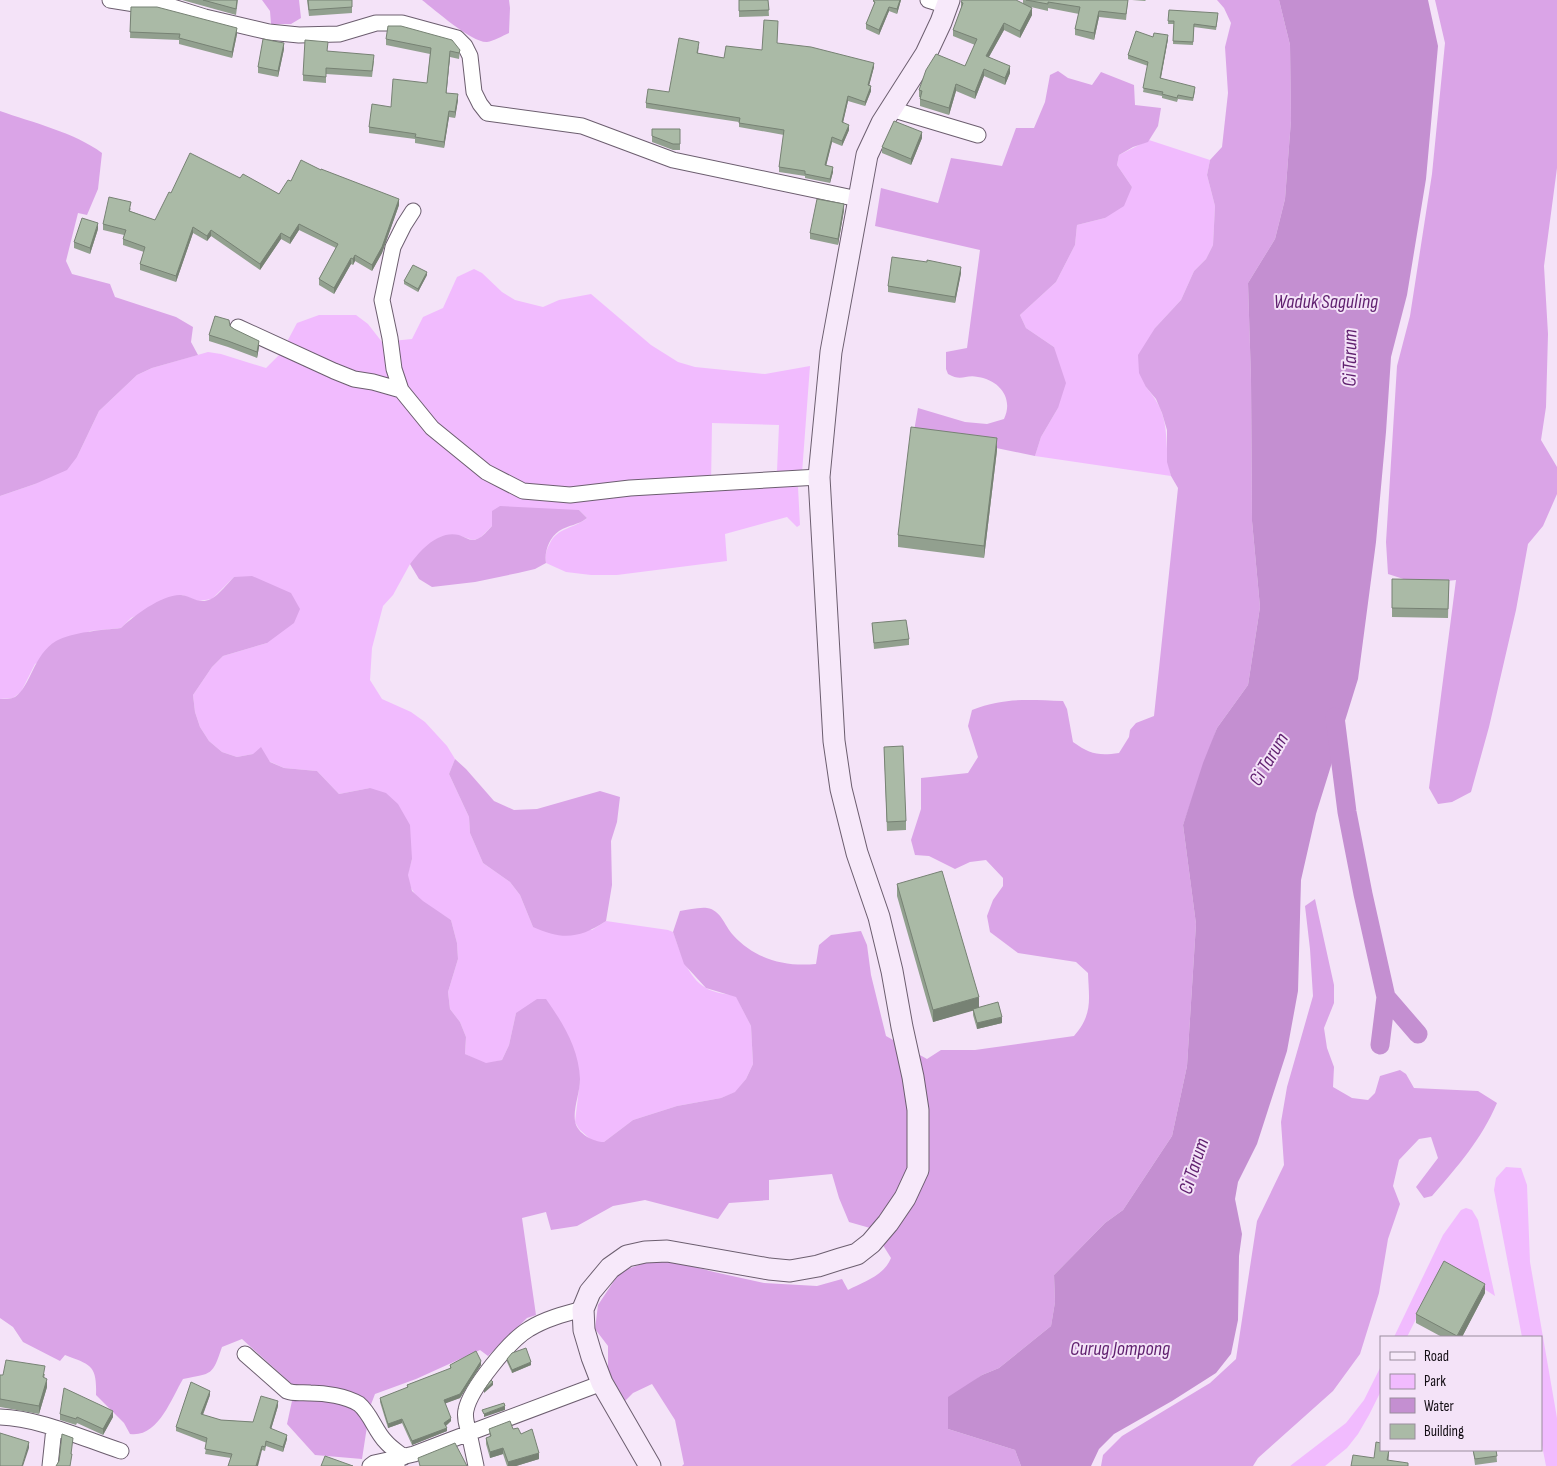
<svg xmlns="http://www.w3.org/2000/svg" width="1557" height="1466" viewBox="0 0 1557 1466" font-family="'Sofia Sans Condensed',sans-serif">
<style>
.green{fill:#f1bbfe}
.forest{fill:#daa4e7}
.water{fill:#c48fd1}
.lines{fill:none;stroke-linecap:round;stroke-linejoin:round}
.canal{stroke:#c48fd1;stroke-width:19}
.street-casing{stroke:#6c5e6f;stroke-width:17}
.secondary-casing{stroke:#6c5e6f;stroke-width:23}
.street{stroke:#fff;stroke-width:15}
.secondary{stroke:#f7e9fa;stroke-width:21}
.wall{fill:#92a08f}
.shaded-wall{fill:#778274}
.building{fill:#aabaa6;stroke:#778274}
.labels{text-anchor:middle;stroke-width:4;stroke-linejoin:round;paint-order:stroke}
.water-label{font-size:20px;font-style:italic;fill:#5f1f6e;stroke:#f4e3f8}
</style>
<rect width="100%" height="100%" fill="#f4e3f8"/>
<path class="green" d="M1149 140 1210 160 1207 175 1215 206 1213 245 1206 259 1194 271 1181 300 1155 328 1146 387C1174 419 1162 440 1171 476L1035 456 1041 437 1058 408 1054 347 1026 328 1020 315 1056 282 1075 245 1077 225 1105 218 1132 187 1117 165 1119 155Z
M474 269 482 273 502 292 515 300 543 307 559 300 591 294 651 345 678 362 695 367 765 374 810 366 802 473 777 471 779 425 712 423 711 486 798 487 800 525 797 527 787 517 725 534 727 561 617 575H591L566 572 546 563C545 554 546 551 550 543 558 527 574 529 587 518L579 510 492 526 480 538 473 540 457 535 440 537 410 564 393 595 383 606 372 648 370 680 382 699 411 712 425 722 447 746 455 759 449 774 469 817 470 833 483 863 510 882 520 895 533 927 592 930 606 921 668 930 673 932C680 951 687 977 706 988 714 993 727 994 736 996L751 1026 753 1064 746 1079 736 1092 721 1098 677 1106 633 1120 604 1142H595L589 1138 579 1129 575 1122 580 1080 516 1013 509 1045 502 1060 486 1064 465 1054 466 1037 460 1022 450 1009 448 992 458 959 457 943 451 920C435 909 408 898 408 875 408 870 411 864 412 859L370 788 339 794 317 771 284 768 253 754 237 757 222 752 209 741 200 727 195 712 193 695 212 667 223 656 267 643 234 577 212 599 198 601 182 595 131 618 121 628 90 631 35 664 21 692 13 698 0 699V496L35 484 77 457 99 411 137 375 152 368 208 352 221 354 266 368 281 353 297 323 319 315H356L368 324 382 342 412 339 423 317 443 308 457 277Z
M1506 1167 1521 1168 1527 1185 1530 1262 1557 1418V1466H1546L1541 1440V1337H1522L1494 1190 1496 1178Z
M1466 1208 1472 1210 1478 1220 1495 1296 1444 1263 1407 1337H1394L1443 1235 1461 1210Z
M1381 1366V1391L1369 1415 1358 1434 1347 1448 1325 1466H1290L1346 1423 1364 1400Z"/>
<path class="forest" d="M262 0H299L301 18 291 24H271L270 11Z
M422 0H509L510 8 509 33C502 36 494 41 487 42 472 43 435 10 422 0Z
M1217 0H1279L1290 45 1291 120 1285 199 1275 239 1248 283 1251 380 1252 521 1260 607 1248 685 1217 728 1183 825 1196 924 1187 1066 1172 1136 1123 1210 1105 1223 1054 1275 1055 1302 1051 1326 999 1368 982 1375 967 1386 948 1429 1015 1450 1021 1466H682L684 1464 675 1420 652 1384 633 1393 625 1401 608 1371V1346L595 1329 598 1305 620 1272 644 1263 665 1259 714 1272 764 1283 817 1286 842 1279 848 1290C863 1282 884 1276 891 1258L881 1242 870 1228 849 1222 839 1198 832 1174 769 1180V1200L729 1203 718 1219 645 1200 613 1206 577 1226 551 1230 546 1212 522 1218 536 1315 527 1318 488 1356 480 1350 416 1379 375 1394 370 1407 362 1459 315 1455 287 1424 295 1387 242 1339 222 1347C212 1376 213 1373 183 1379 171 1399 158 1438 130 1434L124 1423 96 1395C97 1365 91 1365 65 1355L60 1361 23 1342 13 1327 0 1318V699C5 699 11 699 15 697 31 686 33 655 56 641 72 632 103 630 121 628 133 616 163 594 181 595 192 596 198 605 211 599 219 595 228 583 234 577L252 576 291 593 300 609 294 623 267 643 223 656 212 667 193 695 195 712 200 727 209 741 222 752 237 757 253 754 261 747 270 762 284 768 317 771 339 794 370 788 386 793 398 804 410 825 412 859 408 875 412 891 423 901 451 920 457 943 458 959 448 992 450 1009 460 1022 466 1037 465 1054 486 1063 502 1060 509 1045 516 1013 537 999H546C563 1023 579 1049 580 1079 580 1093 573 1108 575 1121 577 1134 594 1142 604 1142L633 1120 677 1106 721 1098 735 1092 746 1079 753 1064 751 1026 736 997 706 988 684 964 673 932 680 911C688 910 699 907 707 908 721 910 724 925 733 935 755 959 784 967 816 964L819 945 831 935 861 931 867 945 871 975 886 1036 927 1059 941 1050H975L1074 1036C1093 1014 1089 1000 1088 973L1076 962 1018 953 990 932 987 916 993 900 1003 886V878L986 860 970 862 955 869 929 856 915 855 911 840 921 809V778L968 773 978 757 968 726 972 710C1005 697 1029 700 1063 701L1067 709 1073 742C1090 754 1098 756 1119 753L1129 737 1130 730 1136 723 1154 716 1178 488 1171 476 1167 462V430L1162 413 1156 399 1146 387 1139 373 1138 355 1155 328 1181 300 1194 271 1206 259 1213 245 1215 206 1207 175 1210 160 1222 147 1228 93 1225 47 1231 23 1224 8Z
M1435 0H1557V168L1544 266 1548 334 1546 407 1541 440 1557 467V494L1543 526 1528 544 1516 610 1489 727 1471 792 1452 802 1438 804 1429 788 1456 580 1419 584 1388 574 1386 542 1397 366 1410 316 1432 174 1445 43Z
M1058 71 1068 78 1092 85 1101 72 1134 85 1135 105 1161 108 1158 126 1148 142 1133 147 1119 155 1117 165 1132 187 1124 206 1105 218 1077 225 1075 245 1056 282 1020 315 1026 328 1054 347 1066 383 1058 408 1041 437 1035 456 914 431 918 408 965 422 987 424 1004 419C1014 398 999 380 978 377 965 374 962 382 948 374L946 369V352L967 348 980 250 875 226 881 188 938 203 951 158 1002 166 1016 128H1034L1045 102 1050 75Z
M0 111C31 122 76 133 102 153L98 189 87 215 78 213 66 261 72 274 110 284 115 297 176 317 193 327 191 342 198 355 152 368 137 375 99 411 77 457 67 470 35 484 0 496Z
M500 506 579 510 587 518C579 525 568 525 559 531 549 538 544 552 546 563L535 569 518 573 475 582 432 587 419 579 410 564C421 550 438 530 459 535 465 537 471 542 477 539 483 537 488 530 492 526V511Z
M455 759 466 769 494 801 514 810 537 809 600 791 620 797 617 822 611 841 612 885 606 921C579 939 562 940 533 927L520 895 510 882 483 863 470 833 469 817 449 774Z
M1315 899 1334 985V1003L1324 1028 1327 1048 1334 1067 1333 1087 1352 1098 1368 1100 1375 1093 1380 1076 1400 1070 1406 1074 1414 1088 1478 1091 1497 1103C1481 1140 1458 1166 1432 1196L1424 1198 1416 1187 1438 1158 1431 1137 1419 1139 1399 1160 1393 1186 1400 1204 1388 1239 1379 1293 1360 1354 1333 1391 1258 1458 1253 1466H1101L1103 1455 1122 1436 1210 1383 1236 1359 1257 1221 1284 1165 1281 1122 1287 1087 1313 996 1310 949 1305 906Z"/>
<path class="water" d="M1279 0H1428L1438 46 1426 179 1407 295 1391 357 1386 432 1376 542 1358 679 1316 814 1301 880 1298 991 1287 1051 1257 1144 1238 1182 1235 1199 1242 1234 1239 1256 1238 1320 1231 1354 1216 1373 1172 1401 1114 1434 1099 1449 1091 1466H1021L1015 1450 948 1429V1397L982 1375 999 1368 1051 1326 1055 1302 1054 1275 1105 1223 1123 1210 1172 1136 1187 1066 1196 924 1183 825 1203 763 1217 728 1248 685 1260 607 1252 521 1251 380 1248 283 1275 239 1285 199 1291 120 1290 45Z"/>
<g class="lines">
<path class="canal" d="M1335 717 1347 812 1363 894 1386 997 1380 1045
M1386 997 1418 1034"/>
<defs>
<path id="street" d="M110 0 135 4H163L205 17 269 32 299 35 339 34 376 23H402L457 38 465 46 470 56 474 92 480 104 487 113 582 126 673 160 858 199
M928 0 948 6
M891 109 978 135
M413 211 404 225 393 247 382 300 390 338 394 369 401 390 432 428 486 472 523 491 570 495 630 488 819 477
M238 327 334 371 354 379 373 382 401 390
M245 1354 287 1391C295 1394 301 1392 310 1393 325 1393 346 1396 359 1404 371 1414 375 1431 386 1442 391 1448 398 1452 404 1457
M0 1417C39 1418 84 1439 121 1451
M50 1466 54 1428
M370 1466 374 1463 397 1458
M397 1466V1458L414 1454 469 1433C467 1425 464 1418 466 1410 470 1389 510 1340 529 1329 545 1319 564 1314 583 1309
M476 1466 469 1433 602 1383"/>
<path id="secondary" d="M650 1466 602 1383 592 1357 584 1330 583 1309 590 1292 610 1268 627 1256 645 1252 667 1251 769 1269 790 1271 818 1266 840 1259 857 1254 871 1243 888 1223 905 1198 918 1170V1110L913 1077 902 1027 892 971 879 917 857 853 841 789 834 741 819 477 831 352 867 155 882 123 926 54 941 22 949 0"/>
</defs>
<use href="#street" class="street-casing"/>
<use href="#secondary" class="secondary-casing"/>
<use href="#street" class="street"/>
<use href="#secondary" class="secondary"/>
</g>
<path class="wall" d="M182 0H238L236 15Z
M307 0H352V13L309 16Z
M739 0H768L769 16 739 17Z
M874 0H901L897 14 889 11 879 35 866 29V24L874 6Z
M1023 0H1128L1126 20 1099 17 1094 40 1075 35V29L1079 14 1048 8V11L1031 7 1032 15 1020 38 1004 30 989 57 1010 73 1005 85 984 76 975 99 956 91 949 115 920 106V97H919V90L965 66 975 45 953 36V30L961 8V2L1023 4Z
M1132 0H1146L1145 1Z
M131 7 237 34 232 58 179 44V40L130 38Z
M1169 10 1218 16 1216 30 1194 27 1193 45 1173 44 1174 24H1168Z
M1153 37 1168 39 1161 78 1195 91 1193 101 1178 99 1177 102 1162 98V96L1143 92 1148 66 1128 59V55Z
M386 39 460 50 459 59 450 57 446 93 458 100 455 118 449 117 444 148 415 143V139L369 133V127L391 107 427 83 430 54 386 45Z
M777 44 874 67 869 85 871 91 865 106 848 101 843 122 849 130 842 146 832 142 826 166 833 172 830 183 805 178V176L779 172V167L784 135 739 127V122L646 108V103L669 92 699 46 698 53 724 58 762 50Z
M284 49 278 77 258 73V67Z
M328 51 374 61 372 77 326 74V83L303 81V75Z
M652 129H680V150H673L652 142Z
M922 138 911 165 882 153V147Z
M321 170 399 205 382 253 372 271 355 261 353 265 351 264 334 294 319 285V279L336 248 299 230 290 244 281 239 260 270 211 236 207 241 193 233 176 282 140 270V264L144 252 123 245V239L124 235 103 230V224L131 208 130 211 155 220 171 193 240 178 279 194 291 181Z
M844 210 838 245 810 239V233Z
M98 229 90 254 74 248V242Z
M961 273 955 303 888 292V286Z
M427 275 418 292 404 284V281Z
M230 326 259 347 257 358 228 347 209 341V335Z
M997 450 984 558 898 547V535Z
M1449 580 1448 618 1392 617V608Z
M872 623 909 639V645L874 649Z
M884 747 906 821V830L887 831Z
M897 884 979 1007 1002 1023 977 1029 973 1015V1010L933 1022 897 896Z
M1485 1293 1462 1337H1442L1416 1323V1314Z
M507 1359 531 1365 512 1373 507 1362Z
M450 1365H481L460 1398 445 1403 451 1421 446 1426 447 1431 412 1445 402 1423 388 1428 380 1402V1398L407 1388V1385L450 1369Z
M45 1374 44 1378 47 1387 39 1414 0 1407V1375Z
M210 1395 203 1415 221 1420 253 1422 278 1406 271 1429 287 1439 283 1452 266 1446 265 1451 262 1450 231 1458 205 1454 207 1443 176 1431V1427Z
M60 1414 113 1417 103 1435 77 1423 76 1425 60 1420Z
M489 1429H513L521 1434 539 1459 516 1466H507L503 1454 490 1458 486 1444V1438L490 1437Z
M1473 1450H1496L1497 1462 1475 1465Z"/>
<path class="shaded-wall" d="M900 0H901L897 14V9Z
M889 7V11L879 35V30Z
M1032 8V15L1020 38V31Z
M1099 11V17L1094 40V33Z
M1004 23V30L986 62V56Z
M237 28V34L232 58V52Z
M1168 35V39L1160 82V78Z
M284 43V49L278 77V71Z
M450 51V57L446 99V93Z
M874 63V67L868 90V85Z
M1010 66V73L1005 85V78Z
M984 69V76L975 99V92Z
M956 84V91L949 115V108Z
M871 86V91L865 106V102Z
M458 94V100L455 118V112Z
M848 96V101L842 127V122Z
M449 111V117L444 148V142Z
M849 125V130L842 146V141Z
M922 132V138L911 165V159Z
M832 137V142L825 170V165Z
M833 167V172L830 183V179Z
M399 199V205L382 253 372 271V265Z
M844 204V210L838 245V239Z
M98 223V229L90 254V248Z
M299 224V230L290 244V238Z
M193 227V233L176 282V276Z
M211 230V236L207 241V236Z
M281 233V239L260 270V264Z
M355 255V261L353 265V259Z
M351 258V264L334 294V288Z
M961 267V273L955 303V297Z
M427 272V275L418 292V289Z
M259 341V347L257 358V352Z
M997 438V450L984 558V546Z
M979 997V1009L933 1022V1010Z
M1002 1017V1023L977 1029V1023Z
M1485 1284V1293L1462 1337H1457Z
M481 1361V1365L460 1398 444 1404V1400Z
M531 1362V1365L512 1373V1370Z
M47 1379V1387L39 1414V1406Z
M493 1382V1385L484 1393V1390Z
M210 1391V1395L201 1419V1414Z
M278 1401V1406L270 1433V1428Z
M505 1406V1410L484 1417V1414Z
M113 1411V1417L103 1435V1429Z
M451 1418V1421L444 1427V1423Z
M402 1419V1423L388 1428V1424Z
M447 1428V1431L412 1445V1441Z
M287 1435V1439L283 1452V1447Z
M29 1442V1448L23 1466H22Z
M262 1446V1450L258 1466H256Z
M503 1448V1454L490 1458V1452Z
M1389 1450V1453L1388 1466 1387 1460Z
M539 1453V1459L516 1466H508V1462Z"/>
<path class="building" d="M203 0H237L236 9Z
M308 0H352V7L309 10Z
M739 0H768L769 10 739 11Z
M874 0H900L897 9 889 7 879 30 866 24 875 2 873 1Z
M962 0H1016L1032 8 1020 31 1004 23 986 56 1010 66 1005 78 984 69 975 92 956 84 949 108 920 99 922 91 919 90 926 70 936 54 965 66 977 39 953 30 963 3 961 2Z
M1026 0H1128L1126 14 1099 11 1094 33 1075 29 1080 7 1048 2V4Z
M131 7H157L237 28 232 52 179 38 180 34 130 32Z
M1169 10 1218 13 1216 27 1194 24 1193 42 1173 41 1174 21H1168Z
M764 20 778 21 777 43 811 47 874 63 868 85 871 86 865 102 848 96 842 122 849 125 842 141 832 137 825 165 833 167 830 179 805 174V171L779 167 784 130 739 123 740 118 646 103 648 89 669 92 679 38 699 42 697 53 724 58 726 46 762 50Z
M388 26H401L452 40 460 50 459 53 450 51 446 93 458 94 455 112 449 111 444 142 415 137 416 134 369 127 372 104 391 107 393 79 427 83 431 48 386 39Z
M1136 31 1153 37 1154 33 1168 35 1160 78 1195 87 1193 98 1178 95 1177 98 1162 94 1163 92 1143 88 1148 62 1128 55Z
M263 39 284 43 278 71 258 67Z
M305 40 328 42 327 51 374 55 372 71 326 68V77L303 75Z
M894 121 922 132 911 159 882 147Z
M652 129H680V144H673L652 136Z
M190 153 240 178 243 174 279 194 288 180 291 181 301 160 321 170V169L399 199 382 247 372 265 355 255 353 259 351 258 334 288 319 279 338 244 299 224 290 238 281 233 260 264 211 230 207 236 193 227 176 276 140 264 145 247 123 239 126 230 103 224 109 197 131 202 129 211 155 220 169 192 171 193Z
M817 199 844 204 838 239 810 233Z
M82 218 98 223 90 248 74 242Z
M892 257 927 262V260L961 267 955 297 888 286Z
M413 265 427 272 418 289 404 281Z
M215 316 229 320 230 326 234 329 259 341 257 352 228 341 209 335Z
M911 427 997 438 984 546 898 535Z
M1392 579 1449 580 1448 609 1392 608Z
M906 620 909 639 874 643 872 623Z
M903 746 906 821 887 822 884 747Z
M942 871 979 997 933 1010 897 884Z
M998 1002 1002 1017 977 1023 973 1009Z
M1444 1261 1485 1284 1457 1336 1416 1314Z
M526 1348 531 1362 512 1370 507 1359 512 1353Z
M476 1351 481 1361 460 1394 444 1400 451 1418 444 1423 447 1428 412 1441 402 1419 388 1424 380 1398 408 1387 407 1385 451 1368 450 1365Z
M6 1360 45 1366 43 1377 47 1379 39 1406 0 1399V1375H3Z
M491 1380 493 1382 484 1390Z
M191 1382 210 1391 201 1414 221 1420 253 1422 261 1396 278 1401 270 1428 287 1435 283 1447 266 1441 265 1447 262 1446 256 1466H228L232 1454 205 1449 207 1438 176 1427Z
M64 1388 113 1411 103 1429 77 1417 76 1419 60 1414Z
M504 1403 505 1406 484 1414 482 1410Z
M510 1421 513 1429 518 1428 521 1434 532 1429 539 1453 508 1462 503 1448 490 1452 486 1438 491 1436 489 1429Z
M0 1433 29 1442 22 1466H0Z
M62 1434 73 1438 71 1454H72L70 1466H56L59 1461Z
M1376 1442 1381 1443V1450H1389L1387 1460 1408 1463V1466H1351L1353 1455 1374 1458Z
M455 1443 467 1466H420L418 1458Z
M1473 1450H1496L1497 1456 1475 1459Z
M325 1456 353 1466H321Z"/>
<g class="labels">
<g class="water-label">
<text x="1326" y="308">Waduk Saguling</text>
<text transform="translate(1349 358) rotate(-89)" y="7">Ci Tarum</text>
<text transform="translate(1268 759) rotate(-59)" y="7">Ci Tarum</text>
<text transform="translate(1193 1166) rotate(-72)" y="7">Ci Tarum</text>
<text x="1120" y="1355">Curug Jompong</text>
</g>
</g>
<rect x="1380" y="1336" width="162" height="115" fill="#f4e3f8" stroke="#9a8d9d"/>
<rect x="1390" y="1352" width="25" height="8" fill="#f7e9fa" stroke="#9a8d9d"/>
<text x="1424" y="1361" font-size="15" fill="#130d14">Road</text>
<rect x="1390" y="1374" width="25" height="15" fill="#f1bbfe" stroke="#9a8d9d"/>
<text x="1424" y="1386" font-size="15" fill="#130d14">Park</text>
<rect x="1390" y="1398" width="25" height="15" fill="#c48fd1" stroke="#9a8d9d"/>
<text x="1424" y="1411" font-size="15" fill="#130d14">Water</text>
<rect x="1390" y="1424" width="25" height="15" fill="#aabaa6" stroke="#9a8d9d"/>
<text x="1424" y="1436" font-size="15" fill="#130d14">Building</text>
</svg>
